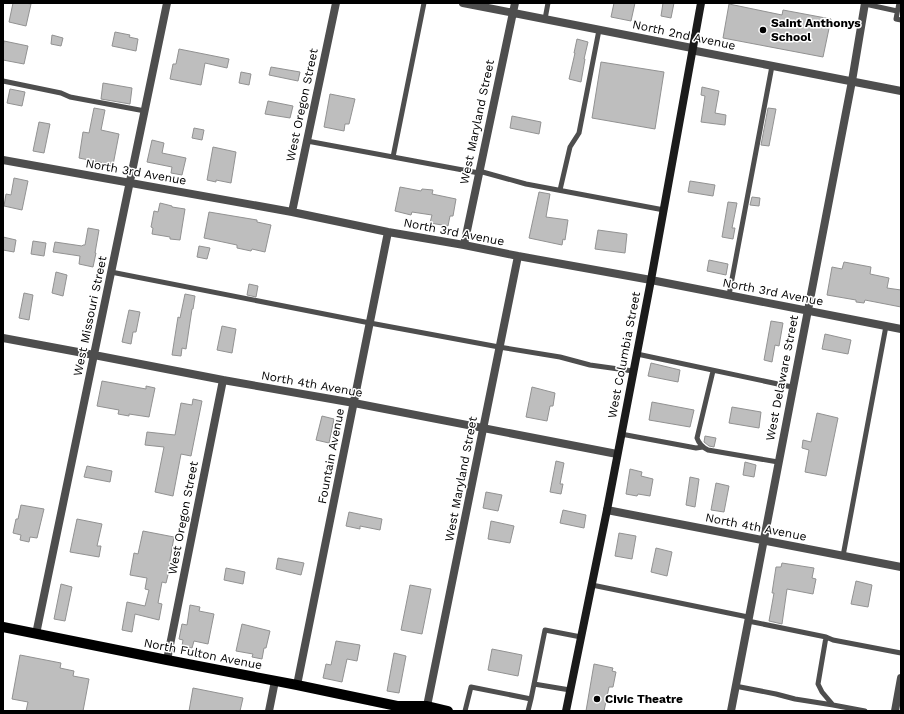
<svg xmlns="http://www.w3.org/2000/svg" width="904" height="714" viewBox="0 0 904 714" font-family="'Work Sans',sans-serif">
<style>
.building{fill:#bebebe;stroke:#929292}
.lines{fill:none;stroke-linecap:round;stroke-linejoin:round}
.lane{stroke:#4e4e4e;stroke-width:5}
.street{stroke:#4e4e4e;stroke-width:8}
.secondary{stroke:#1b1b1b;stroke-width:8}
.primary{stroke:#000;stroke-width:10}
.poi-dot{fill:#000;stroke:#fff;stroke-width:1.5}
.labels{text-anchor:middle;stroke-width:3;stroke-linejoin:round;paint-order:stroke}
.poi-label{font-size:12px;font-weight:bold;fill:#000;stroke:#fff;text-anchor:start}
.street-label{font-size:12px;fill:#000;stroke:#fff}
</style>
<rect width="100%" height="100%" fill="#fff"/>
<path class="building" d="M13 3H25L31 4 26 26 9 22Z
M614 3H635L631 21 611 17Z
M663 3H674L671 18 661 16Z
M729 4 782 15 783 10 831 19 823 57 723 38Z
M115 32 130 35 129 37 138 39 136 51 112 46Z
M52 35 63 38 61 46 51 44Z
M577 39 588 42 584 59H585L581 82 569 79 575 53H574Z
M4 41 28 46 24 64 3 60V48Z
M179 49 229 59 227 68 205 63 201 85 170 79 173 64H176Z
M601 62 664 72 655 129 592 118Z
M271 67 300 72 298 81 269 75Z
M241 72 251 74 249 85 239 83Z
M103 83 132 88 130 104 101 99Z
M702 87 719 91 715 113 726 115 725 125 701 122 705 96 701 95Z
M10 89 25 92 22 106 7 103Z
M330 94 355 99 349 124H345L344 131 324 127Z
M268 101 293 106 290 118 265 114Z
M94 108 105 110 101 130 119 134 113 165 79 158 83 132 89 133Z
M768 108 776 109 769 146 761 145Z
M512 116 541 122 539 134 510 128Z
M39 122 50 124 44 153 33 151Z
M194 128 204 130 202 140 192 138Z
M152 140 164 143 162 153 186 158 182 175 171 173 172 167 147 162Z
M213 147 236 152 231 183 216 180V182L207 180Z
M14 178 28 181 22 210 4 206 6 194 11 195Z
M690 181 715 185 713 196 688 192Z
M400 187 421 191 422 189 433 190 432 194 456 199 453 216H450L448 226 430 223 432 215 412 212 411 215 395 211Z
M539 192 550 194 546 217 568 220 565 240 563 239 562 245 529 238Z
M752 197 760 198 759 206 750 205Z
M728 202 737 203 732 228H735L733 239 722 237Z
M160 203 172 206V207L185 209 180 240 170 239V237L152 234 153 228 151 227 154 211 158 212Z
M209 212 257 220V222L271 225 265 252 252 249 251 251 237 248V245L204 238Z
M88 228 99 230 95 253H96L93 267 79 264 80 256 53 252 55 242 82 246 83 245H85Z
M598 230 627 234 625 253 595 249Z
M3 237 16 240 14 252 3 250Z
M33 241 46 243 44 256 31 254Z
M199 246 210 248 207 259 197 257Z
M709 260 728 264 726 275 707 271Z
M844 262 871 267 870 274 889 278 887 288 901 290V307L865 300 864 303 856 302V300L827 295 832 267 842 269Z
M56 272 67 275 63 296 52 293Z
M249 284 258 286 256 297 247 295Z
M24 293 33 295 29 320 19 318Z
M185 294 195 296 193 309H192L186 349 182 348 181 356 172 355 178 317 180 318Z
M129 310 140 312 136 332H133L131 344 122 342Z
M771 321 783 323 779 346 775 345 772 362 764 360Z
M222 326 236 329 232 353 217 350Z
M825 334 851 340 848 354 822 349Z
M651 363 680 370 678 382 648 376Z
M102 381 146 389V386L155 388 149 417 129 414V416L118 414 119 410 97 406Z
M532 387 555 393 553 406H550L547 421 526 417Z
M193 399 202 401 191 456 181 454 173 496 155 492 164 447 145 445 147 432 175 435 181 403 192 405Z
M652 402 694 410 690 427 649 420Z
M732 407 761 412 759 428 729 423Z
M817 413 838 418 826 476 805 472 809 450 802 448 803 440 811 442Z
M322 416 334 419 329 443 316 440Z
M705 436 716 438 714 447 709 446 704 442Z
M556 461 564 463 560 484H563L561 494 550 492Z
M745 462 756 465 754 477 743 475Z
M87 466 112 471 110 482 84 477Z
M630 469 642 472 641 476 653 479 650 496 638 494 637 496 626 494Z
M690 477 699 479 695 507 686 505Z
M716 483 729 486 724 512 711 510Z
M486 492 502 495 498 511 483 508Z
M21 505 44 509 37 538 30 537 29 542 20 540 21 535 13 533 16 519H18Z
M563 510 586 515 584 528 560 523Z
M349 512 382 519 380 530 360 526V529L346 526Z
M77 519 102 524 97 546H101L99 557 70 552Z
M491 521 514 526 510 543 488 539Z
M143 531 174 537 168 571H169L166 583 162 582 158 603 162 604 159 620 135 614 132 632 122 630 127 602 145 606 149 590 145 589 147 578 130 575 134 553 138 554Z
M619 533 636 536 632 559 615 556Z
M656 548 672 552 667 576 651 572Z
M278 558 304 563 301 575 276 569Z
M782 563 814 568 812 578 816 579 813 594 787 589 782 624 769 621 774 593H772L776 567H781Z
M226 568 245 572 243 584 224 580Z
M856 581 872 585 868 607 851 604Z
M61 584 72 587 65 621 54 619Z
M410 585 431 589 422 634 401 630Z
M190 605 200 607 199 611 214 614 208 644 194 641 192 648 182 646 183 640 179 639 182 624 187 625Z
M242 624 270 631 266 648H264L262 659 252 657 253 654 236 651Z
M336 641 360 645 357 661 347 659 342 682 323 678 326 664 331 665Z
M492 649 522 655 518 676 488 670Z
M394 653 406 656 399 693 387 691Z
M20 655 61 663 60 668 74 671 73 676 89 679 83 711H26L28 702 12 699Z
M594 664 613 668 612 671 616 672 613 687H609L604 711H586Z
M193 688 243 698 240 711H189Z"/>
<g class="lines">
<path class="lane" d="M899 3 896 19 901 20
M865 4 897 11
M545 19 548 3
M3 81 61 93 70 97 145 111
M307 141 479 173
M393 157 424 3
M479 171 526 184 664 210
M560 190 570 147 579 133 599 30
M111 272 370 323 499 347 560 357 590 365 633 371
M729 295 772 66
M637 354 792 387
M713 371 697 438C699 444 702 447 708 450L778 462
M621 434 696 448 703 447
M843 556 886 326
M592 585 748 617
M748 621 826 637 833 640 901 653
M826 637 818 684 822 692 833 705 865 711
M534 684 570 690
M735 686 776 694 795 699 833 705
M465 711 471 687 531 699 545 630 581 637
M528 711 531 699"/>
<path class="street" d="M463 3 692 48 696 51 901 91
M3 160 292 212 388 232 464 245 518 256 651 280 901 329
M292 212 336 3
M464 245 515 3
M3 338 94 355 223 380 354 403 617 454
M607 510 901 567
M36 634 167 3
M167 660 223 380
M297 685 388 232
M427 706 518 256
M269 711 275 681
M731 711 852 81 865 3
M895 711 901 678"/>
<path class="secondary" d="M566 711 607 510 651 280 701 3"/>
<path class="primary" d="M3 627 167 660 297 685 397 706H427L448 711"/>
</g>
<g class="poi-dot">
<circle cx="763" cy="30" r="4"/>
<circle cx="597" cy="699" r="4"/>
</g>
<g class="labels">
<g class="poi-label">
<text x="771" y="27">Saint Anthonys<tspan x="771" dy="14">School</tspan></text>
<text x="605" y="703">Civic Theatre</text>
</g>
<g class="street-label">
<text transform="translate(684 35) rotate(12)" y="4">North 2nd Avenue</text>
<text transform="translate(302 105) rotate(-78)" y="4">West Oregon Street</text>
<text transform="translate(477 122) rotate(-78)" y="4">West Maryland Street</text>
<text transform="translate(136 172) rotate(10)" y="4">North 3rd Avenue</text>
<text transform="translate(454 232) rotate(11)" y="4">North 3rd Avenue</text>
<text transform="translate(773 292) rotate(11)" y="4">North 3rd Avenue</text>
<text transform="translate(90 316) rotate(-78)" y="4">West Missouri Street</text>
<text transform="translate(624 355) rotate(-79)" y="4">West Columbia Street</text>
<text transform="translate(782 378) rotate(-79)" y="4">West Delaware Street</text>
<text transform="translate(312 384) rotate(10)" y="4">North 4th Avenue</text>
<text transform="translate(331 456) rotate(-79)" y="4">Fountain Avenue</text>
<text transform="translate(461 479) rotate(-79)" y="4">West Maryland Street</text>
<text transform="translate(183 518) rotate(-79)" y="4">West Oregon Street</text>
<text transform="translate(756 527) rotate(11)" y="4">North 4th Avenue</text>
<text transform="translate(203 654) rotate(11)" y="4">North Fulton Avenue</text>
</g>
</g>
<rect width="904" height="714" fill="none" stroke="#000000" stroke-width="8"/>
</svg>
